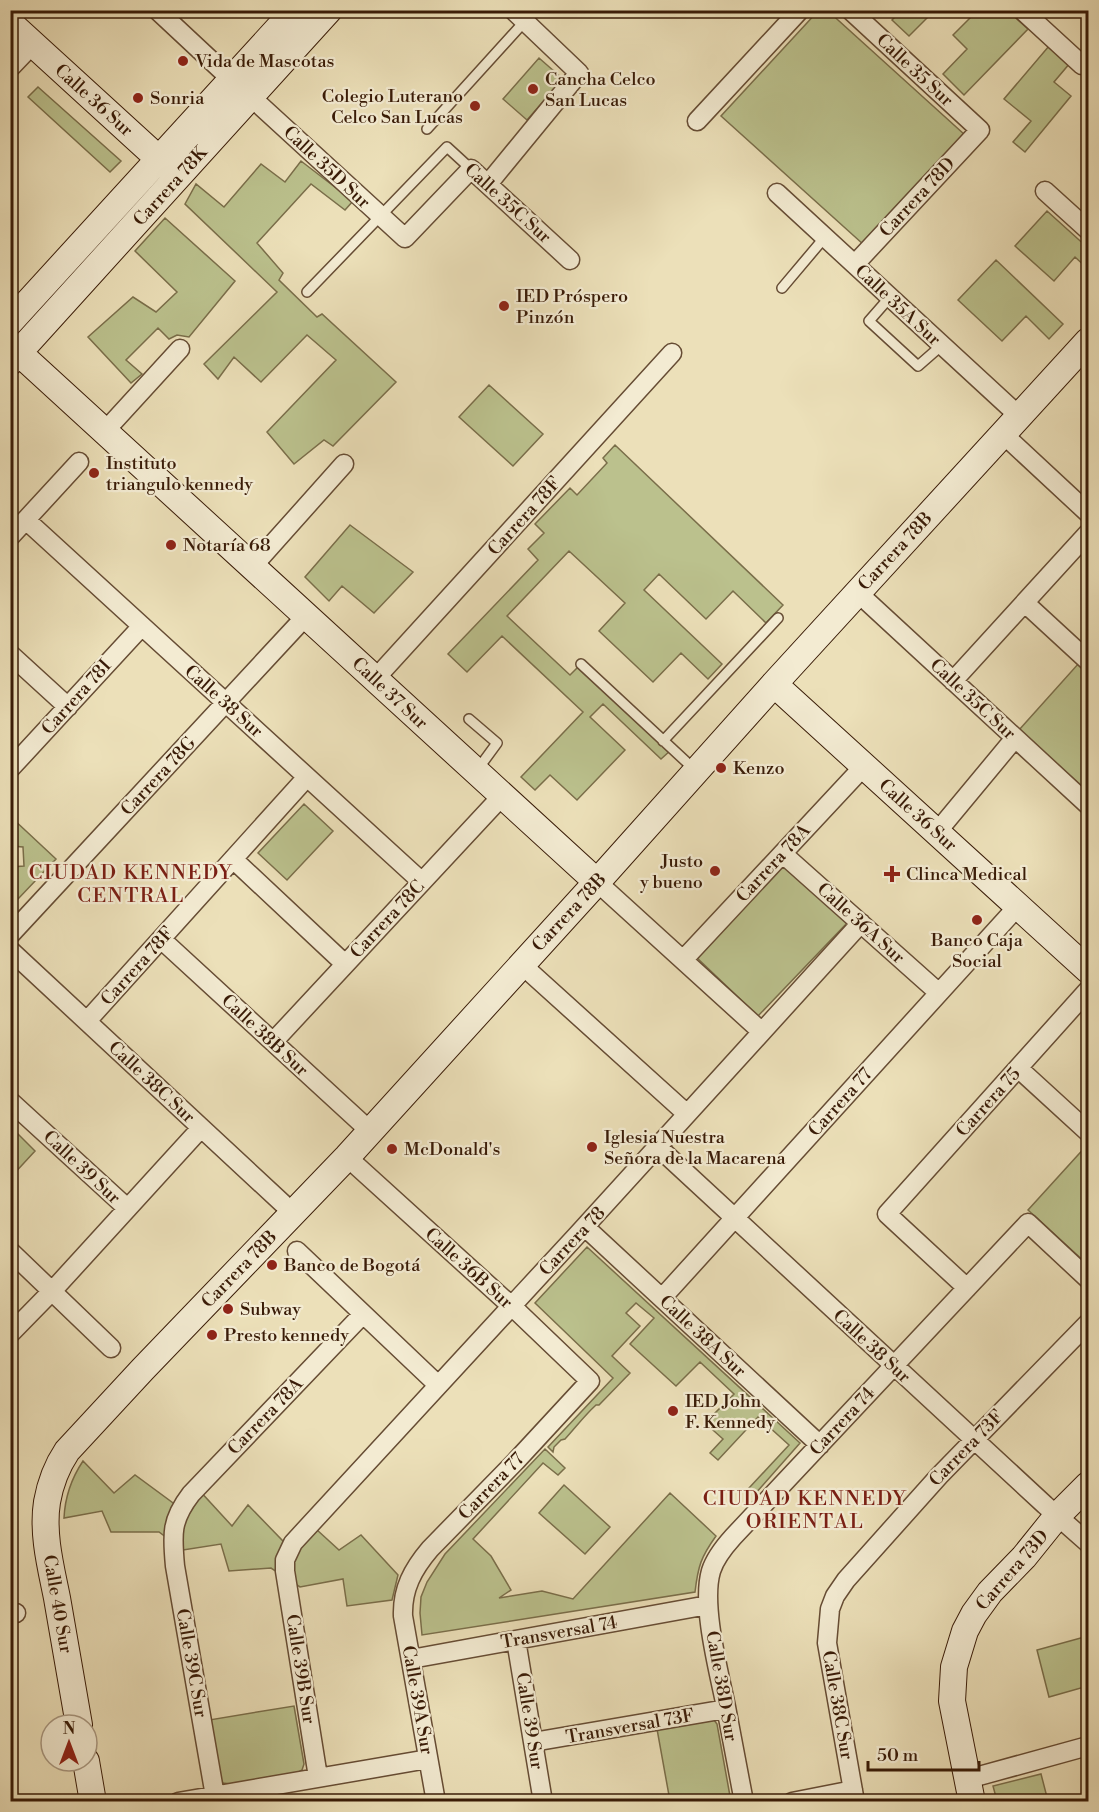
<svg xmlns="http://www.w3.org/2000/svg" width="1099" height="1812" viewBox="0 0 1099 1812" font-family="'Libre Bodoni',serif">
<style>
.green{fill:#bbc18d;stroke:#7a6e4a;stroke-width:1.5}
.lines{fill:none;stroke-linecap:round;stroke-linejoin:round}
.lane-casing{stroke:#664c34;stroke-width:12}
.street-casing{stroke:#664c34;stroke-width:21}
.secondary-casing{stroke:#391b07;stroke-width:28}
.lane{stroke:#f3ebd2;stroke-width:9}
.street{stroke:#f3ebd2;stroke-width:18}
.secondary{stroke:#f3ebd2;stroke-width:26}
.poi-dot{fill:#8f2418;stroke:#f3ebd2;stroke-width:2}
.labels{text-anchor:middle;stroke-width:4.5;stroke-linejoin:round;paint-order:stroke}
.poi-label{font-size:18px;fill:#391b07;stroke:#f3ebd2;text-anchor:start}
.street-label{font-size:18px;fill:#391b07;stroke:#f3ebd2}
.neighbourhood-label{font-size:20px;letter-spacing:1.5px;fill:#7a1f14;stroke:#f3ebd2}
</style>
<rect width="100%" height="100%" fill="#ece0b9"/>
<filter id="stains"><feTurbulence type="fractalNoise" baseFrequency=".00333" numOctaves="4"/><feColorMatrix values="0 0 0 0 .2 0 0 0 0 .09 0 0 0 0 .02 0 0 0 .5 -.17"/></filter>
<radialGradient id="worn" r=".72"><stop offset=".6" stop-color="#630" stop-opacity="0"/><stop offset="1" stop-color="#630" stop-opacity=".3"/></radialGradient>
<path class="green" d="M818 11H828L965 135 864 245 721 116Z
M901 11V10L934 11 909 36 892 20Z
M977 11H1008L1028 29 964 95 943 74 967 49 953 35Z
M1049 46 1070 63 1054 82 1071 96 1025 152 1013 142 1031 121 1004 99Z
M539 58 563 79 527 120 503 99Z
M38 87 121 161 110 172 28 97Z
M301 161 353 201 345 210 311 184 257 243 283 273 279 280 317 317 322 314 396 382 333 446 324 440 294 464 267 432 336 360 307 335 261 382 234 357 218 379 204 364 277 292 185 204 196 184 224 207 261 164 285 182Z
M1047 211 1088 248V269L1075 257 1054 281 1015 246Z
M165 218 235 281 189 337 177 335 169 339 158 328 126 360 142 374 131 383 88 337 133 297 156 312 177 292 135 251Z
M996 260 1063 324 1049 339 1026 316 1002 341 958 300Z
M489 385 543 434 513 466 459 417Z
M615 445 783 605 766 623 733 591 706 619 659 574 644 590 722 664 708 679 681 653 653 682 599 631 625 603 569 551 507 616 570 675 581 664 671 750 661 759 603 704 590 717 625 750 577 800 550 775 535 790 521 777 583 712 502 636 467 672 448 654 538 560 528 549 544 533 535 524 570 488 577 495 607 463 603 458Z
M350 525 413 572 374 613 342 586 329 601 305 577Z
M1079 663 1088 672V787L1086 790 1019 730Z
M304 804 333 831 287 880 258 853Z
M11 817 56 859 18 899 11 893V867L24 866 23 847 11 846Z
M785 862 848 922 758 1016 695 956Z
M11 1127 35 1151 11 1177H10Z
M1088 1144V1265L1028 1210Z
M587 1247 800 1443 755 1494 749 1488 789 1445 758 1417 718 1460 710 1453 723 1439 705 1423 734 1394 700 1362 676 1386 630 1344 654 1318 636 1303 626 1313 640 1326 612 1356 630 1373 599 1405H596C584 1416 576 1427 565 1439L561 1440 554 1447 553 1452 548 1447 613 1378 535 1303Z
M545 1449 565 1468 558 1475 543 1463 473 1539 491 1556 511 1590 499 1598 542 1591 573 1599 670 1493 716 1536C701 1557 698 1566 695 1592L422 1635 420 1613 421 1597 427 1582 445 1554Z
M83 1461 114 1493 135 1475 180 1508 197 1488 232 1526 248 1505 283 1541 301 1532 316 1529 339 1550 361 1535 398 1575 392 1600 347 1606 343 1579 300 1587 271 1568 229 1571 221 1544 183 1550 159 1532H111L102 1511 64 1518C65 1496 71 1479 83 1461Z
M564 1485 610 1527 585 1554 539 1513Z
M1088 1636V1686L1049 1697 1037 1650Z
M294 1706 304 1764 302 1770 297 1773 231 1784 223 1783 221 1780 209 1720Z
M714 1720 717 1724 730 1796 729 1801H670L657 1729Z
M1041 1774 1048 1801H997L993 1786Z"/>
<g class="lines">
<defs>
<path id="lane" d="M427 129 525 21
M782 288 825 237
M307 292 447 147 471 169
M890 297 869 321 918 366 942 345
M581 664 694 769
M469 719 497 743 478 769
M663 741 778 618"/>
<path id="street" d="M157 10 232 80
M850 10 980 130 855 264
M1022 10 1082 65
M10 68 33 44
M251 97 405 238 471 169 570 260
M697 121 800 10
M488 184 579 73 513 10
M1045 191 1088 230
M777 193 1019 416
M105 431 180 349
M1003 434 1088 513
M26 520 422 882
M10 537 79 462
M253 566 344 464
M857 592 1088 805
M1025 603 1088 661
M10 654 68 707
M375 679 672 353
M953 681 1088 533
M10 769 142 626
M937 832 1015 738
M783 854 939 993
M233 859 345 964
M597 882 762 1032
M10 935 306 616
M161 939 370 1131
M10 950 293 1213
M683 960 864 766
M521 964 687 1114
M87 1021 307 777
M273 1042 502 796
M1018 1068 1088 1132
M10 1101 127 1208
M658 1147 1045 1505 1088 1543
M347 1157 519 1313 590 1381 516 1461 430 1549C413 1569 402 1589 403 1616L436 1802
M585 1227 820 1445
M10 1251 111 1348
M297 1251 438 1385
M967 1288 887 1214 1088 990
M662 1298 1018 906
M10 1334 55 1288 201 1128
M10 1613H16
M516 1640 543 1802
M411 1659 708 1605
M533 1742 726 1709
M318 1777 285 1571V1560L293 1543 578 1234 861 923
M968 1779 1088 1746
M178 1802 428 1759
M216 1802 175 1566C172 1534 171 1520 191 1494L363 1314
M744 1802C738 1770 732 1738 726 1707 719 1672 701 1605 711 1571 715 1558 724 1547 733 1537L1028 1223 1088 1279
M792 1802 853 1790
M855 1802 827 1643 830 1609 835 1596 846 1580 939 1476 1088 1323"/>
<path id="secondary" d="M10 23 172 171
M10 322 295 10
M10 348 19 353 597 882
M10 362 329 10
M774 684 1088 970
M79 1725C72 1683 64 1640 57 1598 51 1568 42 1534 47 1502 50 1485 57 1466 67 1451L143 1369 347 1157 597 882 774 684 1088 341
M86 1761 93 1802
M972 1802 952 1701 954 1667 965 1631 974 1614 990 1592 1024 1557 1057 1516 1088 1485"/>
</defs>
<use href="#lane" class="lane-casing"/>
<use href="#street" class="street-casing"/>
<use href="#secondary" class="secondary-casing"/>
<use href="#lane" class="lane"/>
<use href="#street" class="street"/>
<use href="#secondary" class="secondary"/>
</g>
<g class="poi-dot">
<circle cx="183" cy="61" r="6"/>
<circle cx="533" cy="89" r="6"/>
<circle cx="138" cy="98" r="6"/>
<circle cx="475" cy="106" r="6"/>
<circle cx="504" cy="306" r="6"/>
<circle cx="94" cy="473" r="6"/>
<circle cx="171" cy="545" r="6"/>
<circle cx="721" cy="768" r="6"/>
<circle cx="715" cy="871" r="6"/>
<path d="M889 865h6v6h6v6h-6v6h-6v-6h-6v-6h6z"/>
<circle cx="977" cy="920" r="6"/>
<circle cx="592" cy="1147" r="6"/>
<circle cx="392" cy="1149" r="6"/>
<circle cx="272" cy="1265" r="6"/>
<circle cx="228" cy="1309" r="6"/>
<circle cx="212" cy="1335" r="6"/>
<circle cx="673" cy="1411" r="6"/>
</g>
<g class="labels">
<g class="poi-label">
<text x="195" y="67">Vida de Mascotas</text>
<text x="545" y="85">Cancha Celco<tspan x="545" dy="21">San Lucas</tspan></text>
<text x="463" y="102" text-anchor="end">Colegio Luterano<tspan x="463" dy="21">Celco San Lucas</tspan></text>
<text x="150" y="104">Sonria</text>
<text x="516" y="302">IED Próspero<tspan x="516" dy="21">Pinzón</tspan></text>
<text x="106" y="469">Instituto<tspan x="106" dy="21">triangulo kennedy</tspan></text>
<text x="183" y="551">Notaría 68</text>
<text x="733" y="774">Kenzo</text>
<text x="703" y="867" text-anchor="end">Justo<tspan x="703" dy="21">y bueno</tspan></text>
<text x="906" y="880">Clinca Medical</text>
<text x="977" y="946" text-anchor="middle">Banco Caja<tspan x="977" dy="21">Social</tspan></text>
<text x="604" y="1143">Iglesia Nuestra<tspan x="604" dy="21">Señora de la Macarena</tspan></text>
<text x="404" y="1155">McDonald's</text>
<text x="284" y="1271">Banco de Bogotá</text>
<text x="240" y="1315">Subway</text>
<text x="224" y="1341">Presto kennedy</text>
<text x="685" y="1407">IED John<tspan x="685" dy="21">F. Kennedy</tspan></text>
</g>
<g class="street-label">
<text transform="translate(915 70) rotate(43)" y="6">Calle 35 Sur</text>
<text transform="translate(94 100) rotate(42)" y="6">Calle 36 Sur</text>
<text transform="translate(327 167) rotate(43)" y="6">Calle 35D Sur</text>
<text transform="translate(170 186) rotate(-48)" y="6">Carrera 78K</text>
<text transform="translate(917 197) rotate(-47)" y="6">Carrera 78D</text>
<text transform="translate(508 203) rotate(42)" y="6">Calle 35C Sur</text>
<text transform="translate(898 305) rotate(43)" y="6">Calle 35A Sur</text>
<text transform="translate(524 516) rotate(-48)" y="6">Carrera 78F</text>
<text transform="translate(895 551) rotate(-47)" y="6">Carrera 78B</text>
<text transform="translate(390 693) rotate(43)" y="6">Calle 37 Sur</text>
<text transform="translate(76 697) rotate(-48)" y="6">Carrera 78I</text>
<text transform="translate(973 699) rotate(43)" y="6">Calle 35C Sur</text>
<text transform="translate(224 701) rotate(42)" y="6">Calle 38 Sur</text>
<text transform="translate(158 776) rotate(-47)" y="6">Carrera 78G</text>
<text transform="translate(918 815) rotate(42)" y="6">Calle 36 Sur</text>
<text transform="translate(773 863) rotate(-47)" y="6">Carrera 78A</text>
<text transform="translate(569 912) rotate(-47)" y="6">Carrera 78B</text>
<text transform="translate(387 919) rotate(-47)" y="6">Carrera 78C</text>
<text transform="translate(861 923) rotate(42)" y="6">Calle 36A Sur</text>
<text transform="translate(137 966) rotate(-48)" y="6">Carrera 78F</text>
<text transform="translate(265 1035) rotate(43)" y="6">Calle 38B Sur</text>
<text transform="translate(152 1082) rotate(43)" y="6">Calle 38C Sur</text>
<text transform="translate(840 1102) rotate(-48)" y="6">Carrera 77</text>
<text transform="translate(988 1102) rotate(-48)" y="6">Carrera 75</text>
<text transform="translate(82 1167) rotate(43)" y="6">Calle 39 Sur</text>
<text transform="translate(572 1241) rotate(-47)" y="6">Carrera 78</text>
<text transform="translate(469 1268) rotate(42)" y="6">Calle 36B Sur</text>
<text transform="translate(239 1269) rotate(-46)" y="6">Carrera 78B</text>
<text transform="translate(703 1336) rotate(43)" y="6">Calle 38A Sur</text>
<text transform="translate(872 1346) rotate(43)" y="6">Calle 38 Sur</text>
<text transform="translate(265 1416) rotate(-46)" y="6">Carrera 78A</text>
<text transform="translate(842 1421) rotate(-47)" y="6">Carrera 74</text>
<text transform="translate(966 1448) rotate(-46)" y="6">Carrera 73F</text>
<text transform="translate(491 1486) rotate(-46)" y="6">Carrera 77</text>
<text transform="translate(1012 1570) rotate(-49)" y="6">Carrera 73D</text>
<text transform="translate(58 1604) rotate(80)" y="6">Calle 40 Sur</text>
<text transform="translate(559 1632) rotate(-10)" y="6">Transversal 74</text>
<text transform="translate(192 1663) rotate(80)" y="6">Calle 39C Sur</text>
<text transform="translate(301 1669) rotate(81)" y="6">Calle 39B Sur</text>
<text transform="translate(722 1686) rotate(80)" y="6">Calle 38D Sur</text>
<text transform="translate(418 1700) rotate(80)" y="6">Calle 39A Sur</text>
<text transform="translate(838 1705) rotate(80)" y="6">Calle 38C Sur</text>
<text transform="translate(530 1721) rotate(81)" y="6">Calle 39 Sur</text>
<text transform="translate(630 1726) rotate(-10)" y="6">Transversal 73F</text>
</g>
<g class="neighbourhood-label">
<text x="131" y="879">CIUDAD KENNEDY<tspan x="131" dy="23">CENTRAL</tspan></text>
<text x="805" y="1505">CIUDAD KENNEDY<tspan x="805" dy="23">ORIENTAL</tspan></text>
</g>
</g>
<rect width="1099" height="1812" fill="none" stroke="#ece0b9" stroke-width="36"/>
<rect x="12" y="12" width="1075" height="1788" fill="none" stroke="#391b07" stroke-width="3"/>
<rect x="18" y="18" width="1063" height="1776" fill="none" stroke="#391b07" stroke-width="1.5"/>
<g transform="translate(69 1743)"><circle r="28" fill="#f3ebd2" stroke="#a99881" stroke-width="1.5"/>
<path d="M0-4.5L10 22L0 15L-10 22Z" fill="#8f2418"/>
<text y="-9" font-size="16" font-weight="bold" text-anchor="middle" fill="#391b07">N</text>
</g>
<path d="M868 1761v9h111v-9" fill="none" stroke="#391b07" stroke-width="3"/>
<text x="877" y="1761" font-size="18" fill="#391b07" stroke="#f3ebd2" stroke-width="4.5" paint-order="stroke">50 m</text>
<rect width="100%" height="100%" filter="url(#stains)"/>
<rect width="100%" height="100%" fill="url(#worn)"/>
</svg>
